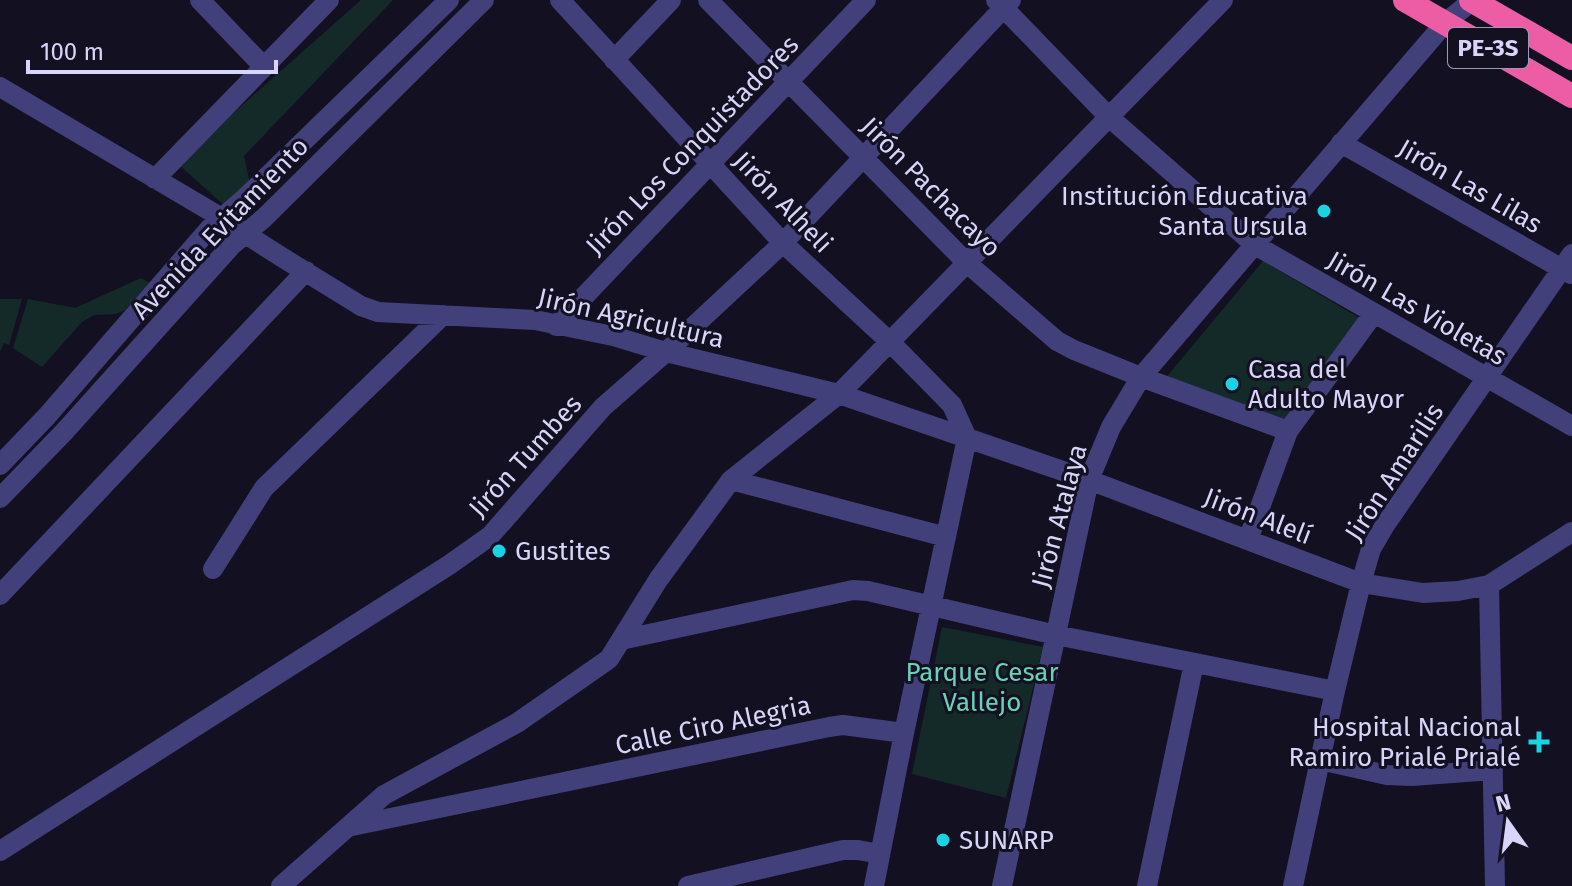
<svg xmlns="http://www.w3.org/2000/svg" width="1572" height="886" viewBox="0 0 1572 886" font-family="'Fira Sans',sans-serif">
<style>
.green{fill:#142a29}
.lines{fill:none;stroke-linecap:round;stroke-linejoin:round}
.minor{stroke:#41407b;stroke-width:20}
.highway{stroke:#ed5da5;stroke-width:24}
.poi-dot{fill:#19d2e2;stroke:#131021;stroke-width:3}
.labels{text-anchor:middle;stroke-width:6;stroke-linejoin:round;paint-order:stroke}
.shield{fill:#131021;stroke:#9d9ab9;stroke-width:2}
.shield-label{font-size:24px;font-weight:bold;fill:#d8d5fa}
.street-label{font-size:26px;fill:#d8d5fa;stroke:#131021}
.poi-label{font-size:26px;fill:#d8d5fa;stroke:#131021;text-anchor:start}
.park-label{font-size:26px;fill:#69d2b6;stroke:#131021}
</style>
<rect width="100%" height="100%" fill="#131021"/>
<path class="green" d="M361 0H393L244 156 250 184 227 208 177 163Z
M1263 261 1363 320 1284 421 1164 380Z
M141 278 150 283 125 310 116 314 94 315 82 322 42 367 13 348 28 299 75 308Z
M0 299H22L9 345 4 343 0 352Z
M942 627 1043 647 1006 798 912 774Z"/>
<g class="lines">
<path class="minor" d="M200 0 264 67
M560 0 783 243 890 342 952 405 967 438
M708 0 967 263 1057 341 1074 350 1141 377 1288 431
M996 0 1109 117 1255 245 1572 426
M614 60 671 0
M0 87 222 218C266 249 315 277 361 306L378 312 535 320 613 336 666 352 839 394 1089 480 1361 583 1423 593 1458 591 1489 585 1572 532
M1341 143 1571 274
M155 179 329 0
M556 326 866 0
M0 465 47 416 210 228 245 198 449 0
M731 480 946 537
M0 498 64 432 232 245 264 218 484 0
M1248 540 1288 431 1374 313
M213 569 264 488 443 315
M1489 585 1495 886
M0 595 306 271
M621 640 853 590 868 591 1056 635 1335 691
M1320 760 1387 775 1412 776 1493 770
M352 826 829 727 843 725 904 733
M0 851 449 565 490 536 603 407 666 352 783 243 1011 0
M281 886 384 795 517 723 609 659 658 580 731 480 839 394 1223 0
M688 886 843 850H858L880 854
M874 886 904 733 967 438
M1002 886 1089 480 1111 427 1141 377 1445 23 1473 0
M1147 886 1194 663
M1293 886 1335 691 1361 583 1371 549 1385 525 1572 254"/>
<path class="highway" d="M1405 0 1572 96
M1471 0 1572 58"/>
</g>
<g class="poi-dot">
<circle cx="1324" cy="211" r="8"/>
<circle cx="1232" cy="384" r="8"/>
<circle cx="499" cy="551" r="8"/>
<path d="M1535 730h8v8h8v8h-8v8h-8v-8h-8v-8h8z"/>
<circle cx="943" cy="840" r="8"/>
</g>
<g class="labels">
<rect class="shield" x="1448" y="28" width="80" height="40" rx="6"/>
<g class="shield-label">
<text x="1488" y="56">PE-3S</text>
</g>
<g class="street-label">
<text transform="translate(692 145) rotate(-46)" y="9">Jirón Los Conquistadores</text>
<text transform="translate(1470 186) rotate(30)" y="9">Jirón Las Lilas</text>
<text transform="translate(931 187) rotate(45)" y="9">Jirón Pachacayo</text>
<text transform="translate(783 202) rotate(46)" y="9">Jirón Alheli</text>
<text transform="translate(220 228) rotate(-46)" y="9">Avenida Evitamiento</text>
<text transform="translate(1417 308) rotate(30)" y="9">Jirón Las Violetas</text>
<text transform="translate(631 318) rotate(13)" y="9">Jirón Agricultura</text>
<text transform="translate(525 456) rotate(-48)" y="9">Jirón Tumbes</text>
<text transform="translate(1394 472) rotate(-57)" y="9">Jirón Amarilis</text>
<text transform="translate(1059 516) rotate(-75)" y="9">Jirón Atalaya</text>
<text transform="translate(1258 516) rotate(21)" y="9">Jirón Alelí</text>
<text transform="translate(713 725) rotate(-12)" y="9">Calle Ciro Alegria</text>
</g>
<g class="poi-label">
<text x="1308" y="205" text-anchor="end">Institución Educativa<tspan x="1308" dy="30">Santa Ursula</tspan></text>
<text x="1248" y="378">Casa del<tspan x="1248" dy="30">Adulto Mayor</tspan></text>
<text x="515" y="560">Gustites</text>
<text x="1521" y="736" text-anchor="end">Hospital Nacional<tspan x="1521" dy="30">Ramiro Prialé Prialé</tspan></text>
<text x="959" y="849">SUNARP</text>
</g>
<g class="park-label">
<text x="982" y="681">Parque Cesar<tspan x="982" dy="30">Vallejo</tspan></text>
</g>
</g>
<g transform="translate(1508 822) rotate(346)" stroke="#131021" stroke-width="6" paint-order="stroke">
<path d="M0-6L14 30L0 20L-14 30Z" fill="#d8d5fa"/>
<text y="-12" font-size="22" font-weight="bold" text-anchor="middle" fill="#d8d5fa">N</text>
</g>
<path d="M28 60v12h248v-12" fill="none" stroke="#d8d5fa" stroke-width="4"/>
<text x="40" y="60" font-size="24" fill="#d8d5fa" stroke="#131021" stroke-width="6" paint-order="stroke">100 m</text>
</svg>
